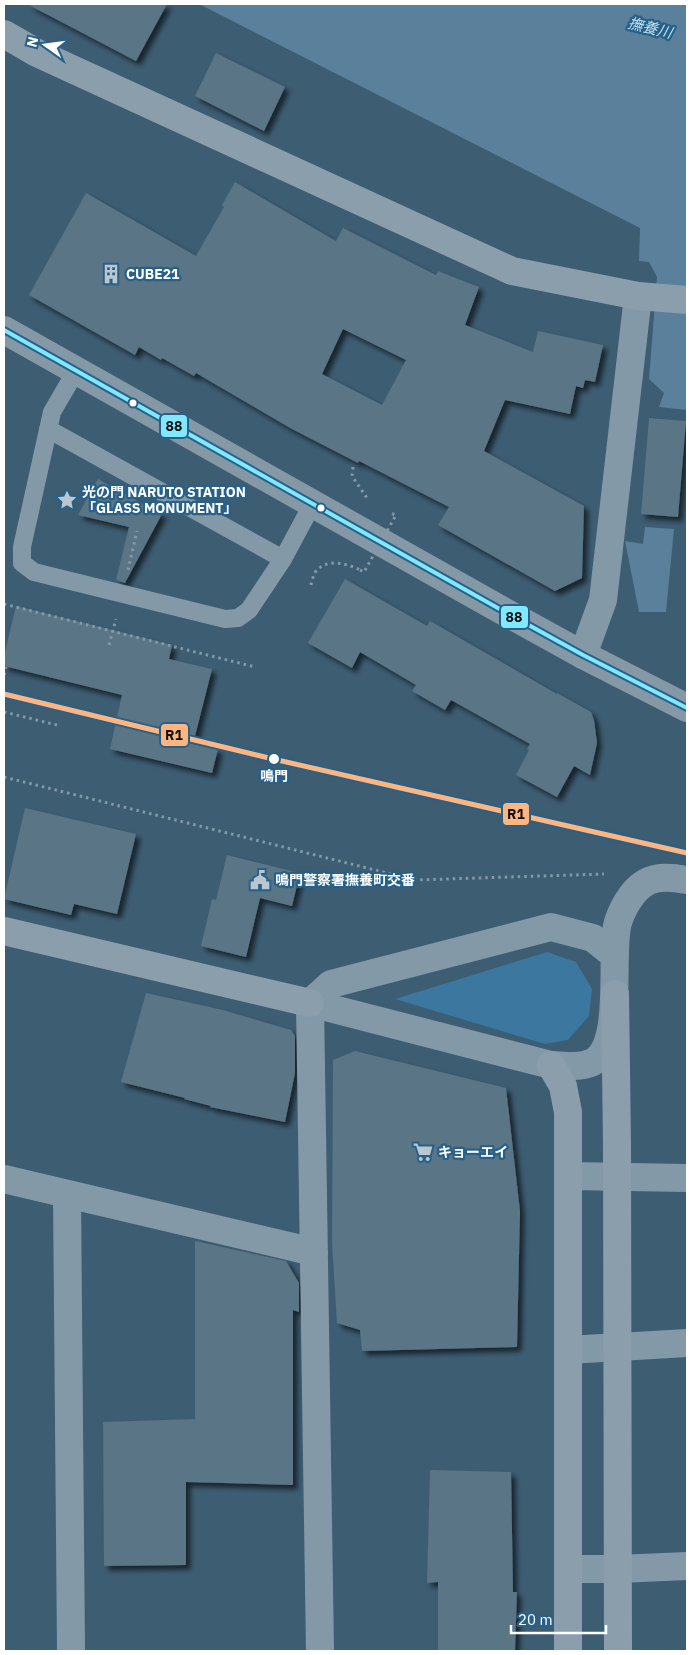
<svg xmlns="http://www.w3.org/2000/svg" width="691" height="1655" viewBox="0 0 691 1655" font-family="'IBM Plex Sans','Noto Sans JP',sans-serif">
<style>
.green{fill:#3b779f}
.water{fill:#5a809b}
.building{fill:#5a7485;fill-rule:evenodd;filter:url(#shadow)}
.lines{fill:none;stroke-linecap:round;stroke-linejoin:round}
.path{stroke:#8499a8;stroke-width:3;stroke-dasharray:2.5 4;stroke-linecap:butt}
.lane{stroke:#8499a8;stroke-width:18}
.street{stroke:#8499a8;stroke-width:28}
.secondary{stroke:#8b9eac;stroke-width:28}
.highway{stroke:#8498a6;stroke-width:28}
.rail{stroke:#8498a6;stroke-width:4;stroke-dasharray:9 4;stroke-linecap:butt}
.path-bridge{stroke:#8499a8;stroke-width:3;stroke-dasharray:2.5 4;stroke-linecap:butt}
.bus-1-casing{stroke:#276189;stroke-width:8}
.bus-1{stroke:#80e8ff;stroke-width:4}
.rail-1-casing{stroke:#276189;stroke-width:9}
.rail-1{stroke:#ffb580;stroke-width:5}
.bus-dot{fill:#fff;stroke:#276189;stroke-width:2}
.labels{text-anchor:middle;stroke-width:4.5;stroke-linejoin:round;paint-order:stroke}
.poi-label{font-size:14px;font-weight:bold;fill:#fff;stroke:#276189;text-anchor:start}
.stop-label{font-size:14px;font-weight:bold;fill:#fff;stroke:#276189}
.water-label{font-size:15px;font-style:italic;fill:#c0ddf0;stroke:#276189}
.line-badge{stroke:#276189;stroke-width:2}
.pale-badge-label{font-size:14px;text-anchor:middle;font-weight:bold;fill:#111}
</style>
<defs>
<filter id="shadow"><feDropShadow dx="4.5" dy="4.5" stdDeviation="2.5" flood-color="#0009"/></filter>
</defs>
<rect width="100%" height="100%" fill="#3d5d73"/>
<path class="green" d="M547 952 576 962 592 989 589 1016 568 1040 545 1044 395 999Z"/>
<path class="water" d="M199 4H687V410L659 407 664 393 649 379 657 277 649 262 639 261 640 228Z
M645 527 674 529 666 612H639L625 541 643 544Z"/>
<path class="building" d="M27 4H167L136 61Z
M216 53 285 87 264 131 195 96Z
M235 182 336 241 343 228 436 275 438 271 479 287 465 325 533 352 538 331 603 345 595 382 585 380 583 388 576 386 570 414 505 400 484 451 584 506 582 578 555 591 438 525 449 507 359 461 358 463 292 429 196 373 194 376 162 358 161 360 139 347 135 355 29 295 86 193 196 256 224 207 222 205ZM343 329 406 360 382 405 322 374Z
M649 418 686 421 678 517 641 514Z
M98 479 162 514 125 583 116 580 129 527 78 515Z
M345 579 427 626 430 621 557 694V693L591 712 594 720 597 743 590 775 574 766 557 797 516 775 529 750 527 749 530 744 451 700 445 710 412 691 416 685 360 652 352 668 308 643Z
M16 606 172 645 169 659 212 669 193 744 218 749 212 773 110 749 122 695 4 666V656Z
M25 808 136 834 117 914 74 904 71 915 4 899Z
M227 855 300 873 292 906 260 898 246 957 201 946 212 899 216 900Z
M146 993 223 1010 291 1030 295 1036V1073L285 1122 210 1107 211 1106 184 1099 185 1098 121 1082Z
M355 1051 506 1088 520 1211 517 1347 362 1351 360 1330 337 1323 332 1244 333 1060Z
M195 1241 286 1261 299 1283V1312L293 1310V1485L186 1482V1565L104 1566 103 1422 195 1419Z
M430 1470 511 1472 513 1592H517L515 1651H438V1582L427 1583Z"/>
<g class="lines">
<path class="path" d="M353 467 352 476 367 498
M128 570 137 531
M311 585C312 580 314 573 317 570 329 558 348 564 360 570
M4 604 255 667
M109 645 116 619
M4 675 6 667
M4 712 57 725
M4 777 415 880 604 874"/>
<path class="lane" d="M76 371 52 412 22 547V563L34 572 225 619 238 618 249 610 283 559 313 503
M48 429 283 559"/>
<path class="street" d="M583 655 603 600 638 296
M310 1003 551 1065C564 1066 580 1068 593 1062 625 1045 609 954 618 922 621 913 626 903 632 895 647 875 665 876 687 880
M568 1176 687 1178
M4 1179 314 1252
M67 1194 71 1651
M568 1350 687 1343
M568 1569H618L687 1566
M320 1651 310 1003 331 984 551 927 593 938 614 955"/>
<path class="secondary" d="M4 34 37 53 512 271 638 296 687 300
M4 931 310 1003
M615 994 617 1144 618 1651
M551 1065 563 1086 568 1112V1651"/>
<path class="highway" d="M4 330 496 607 583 655 687 708"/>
<path class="rail" d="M4 694 273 759"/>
<path class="path-bridge" d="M360 570 364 572 396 515 390 513"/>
<defs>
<path id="bus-1" d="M4 330 496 607 583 655 687 708"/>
</defs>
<use href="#bus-1" class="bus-1-casing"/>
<use href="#bus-1" class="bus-1"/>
<defs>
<path id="rail-1" d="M4 694 273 759 687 853"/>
</defs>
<use href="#rail-1" class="rail-1-casing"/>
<use href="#rail-1" class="rail-1"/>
</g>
<defs>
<symbol id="building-bare" viewBox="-9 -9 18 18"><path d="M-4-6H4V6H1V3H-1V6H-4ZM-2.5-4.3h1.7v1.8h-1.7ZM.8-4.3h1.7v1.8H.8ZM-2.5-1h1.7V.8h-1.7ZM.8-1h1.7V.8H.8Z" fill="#bbc6ce" stroke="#276189" stroke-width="2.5" paint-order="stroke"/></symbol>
<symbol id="sight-bare" viewBox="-9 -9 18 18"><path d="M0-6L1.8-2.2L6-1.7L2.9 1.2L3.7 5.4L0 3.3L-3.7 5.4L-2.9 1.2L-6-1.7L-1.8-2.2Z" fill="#bbc6ce" stroke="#276189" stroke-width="2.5" paint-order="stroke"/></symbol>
<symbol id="civic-bare" viewBox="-9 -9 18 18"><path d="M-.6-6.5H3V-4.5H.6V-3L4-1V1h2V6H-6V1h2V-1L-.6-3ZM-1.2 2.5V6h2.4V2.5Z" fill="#bbc6ce" stroke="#276189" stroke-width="2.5" paint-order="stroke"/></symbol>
<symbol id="supermarket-bare" viewBox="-9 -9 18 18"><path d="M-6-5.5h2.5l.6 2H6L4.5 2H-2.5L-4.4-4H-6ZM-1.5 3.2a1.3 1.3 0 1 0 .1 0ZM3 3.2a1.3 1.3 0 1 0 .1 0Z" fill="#bbc6ce" stroke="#276189" stroke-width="2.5" paint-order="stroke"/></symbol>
</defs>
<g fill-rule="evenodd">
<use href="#building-bare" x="97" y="260" width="28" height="28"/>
<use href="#sight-bare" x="53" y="486" width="28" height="28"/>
<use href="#civic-bare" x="246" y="866" width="28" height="28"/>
<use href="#supermarket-bare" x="409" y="1138" width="28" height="28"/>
</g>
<g class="bus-dot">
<circle cx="133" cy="403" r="4.5"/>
<circle cx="321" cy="508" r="4.5"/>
<circle cx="274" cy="759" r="6"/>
</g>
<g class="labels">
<g class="poi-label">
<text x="126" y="279">CUBE21</text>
<text x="82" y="497">光の門 NARUTO STATION<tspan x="82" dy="16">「GLASS MONUMENT」</tspan></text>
<text x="275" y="885">鳴門警察署撫養町交番</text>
<text x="438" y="1157">キョーエイ</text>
</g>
<g class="stop-label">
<text x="274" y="781">鳴門</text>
</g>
<g class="water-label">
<text transform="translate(650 28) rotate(14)" y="5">撫養川</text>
</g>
</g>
<g class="line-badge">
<rect x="160" y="414" width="28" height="24" rx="5" fill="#80e8ff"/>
<rect x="500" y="605" width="29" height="24" rx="5" fill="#80e8ff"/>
<rect x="160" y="723" width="29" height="24" rx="5" fill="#ffb580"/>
<rect x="502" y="802" width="28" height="24" rx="5" fill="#ffb580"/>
</g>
<g class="pale-badge-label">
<text x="174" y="431">88</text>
<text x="514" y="622">88</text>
<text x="174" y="740">R1</text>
<text x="516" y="819">R1</text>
</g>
<rect width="691" height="1655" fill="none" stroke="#ffffff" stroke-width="10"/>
<g transform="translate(45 45) rotate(284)" stroke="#276189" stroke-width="4" paint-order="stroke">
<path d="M0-4L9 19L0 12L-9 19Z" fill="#ffffff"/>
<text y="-8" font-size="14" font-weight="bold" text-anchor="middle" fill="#ffffff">N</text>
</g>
<path d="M511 1625v8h95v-8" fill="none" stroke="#ffffff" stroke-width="2.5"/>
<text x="518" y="1625" font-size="15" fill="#ffffff" stroke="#276189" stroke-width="4" paint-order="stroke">20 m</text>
</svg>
